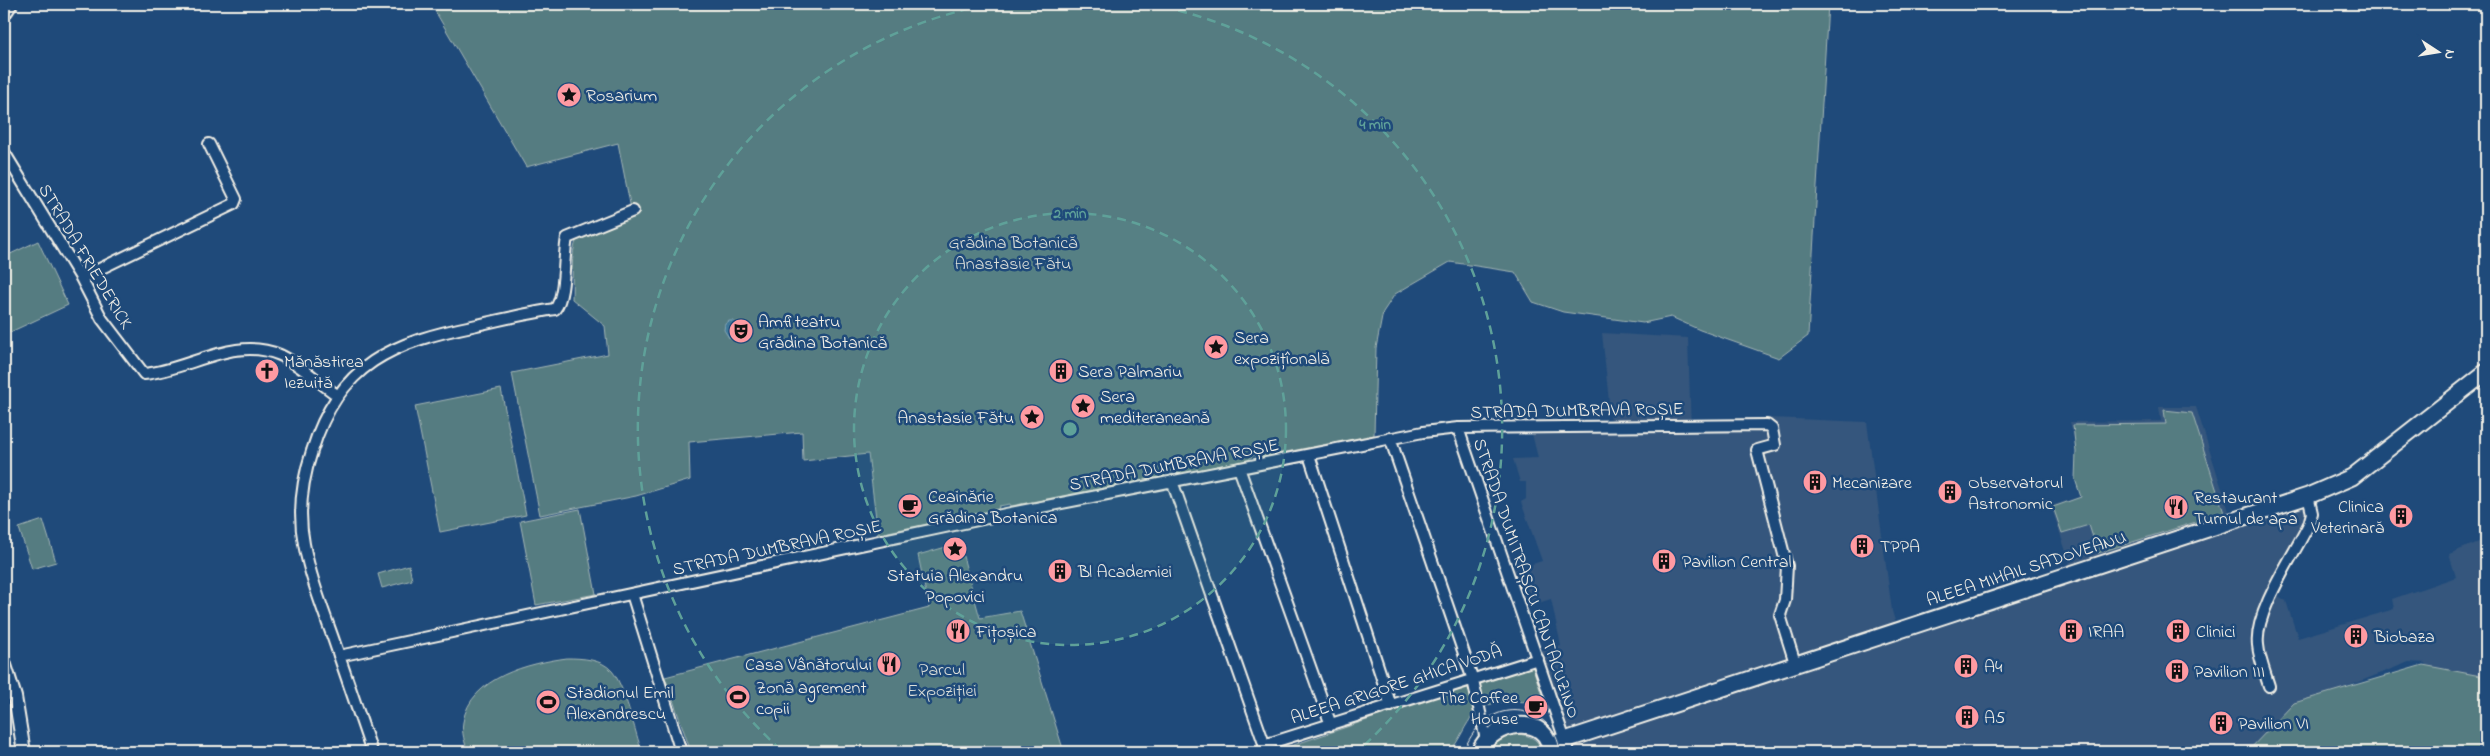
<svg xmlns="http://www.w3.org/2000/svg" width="2490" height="756" viewBox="0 0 2490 756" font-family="'Indie Flower',sans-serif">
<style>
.built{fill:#34567d}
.green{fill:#557b81;stroke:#a4b6b4}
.water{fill:#3e7697;stroke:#87a7b7}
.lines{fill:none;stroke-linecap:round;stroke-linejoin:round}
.minor-casing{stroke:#f4f1e8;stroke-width:14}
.tertiary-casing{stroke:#f4f1e8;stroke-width:16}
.secondary-casing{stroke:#f4f1e8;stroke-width:19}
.minor{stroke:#1f4a7a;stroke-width:10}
.tertiary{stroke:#1f4a7a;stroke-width:12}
.secondary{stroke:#1f4a7a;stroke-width:15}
.tram{stroke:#f4f1e8;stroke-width:1}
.ring{fill:none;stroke:#5fa199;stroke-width:2.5;stroke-dasharray:9 6}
.labels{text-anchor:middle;stroke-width:5;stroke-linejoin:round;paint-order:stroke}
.poi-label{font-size:18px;fill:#f4f1e8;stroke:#1f4a7a;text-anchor:start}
.park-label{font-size:18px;fill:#dcdfd9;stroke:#1f4a7a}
.street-label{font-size:18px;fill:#f4f1e8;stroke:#1f4a7a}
.centre{fill:#5fa199;stroke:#1f4a7a;stroke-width:2.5}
.ring-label{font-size:15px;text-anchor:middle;font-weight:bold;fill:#5fa199;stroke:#1f4a7a;stroke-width:5;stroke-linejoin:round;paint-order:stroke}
</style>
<rect width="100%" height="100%" fill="#1f4a7a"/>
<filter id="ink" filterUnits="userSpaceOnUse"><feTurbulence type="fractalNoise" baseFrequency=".02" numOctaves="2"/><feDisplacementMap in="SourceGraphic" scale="10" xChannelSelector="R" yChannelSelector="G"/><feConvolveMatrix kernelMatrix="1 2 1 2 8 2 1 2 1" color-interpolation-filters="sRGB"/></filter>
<g filter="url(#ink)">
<path class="built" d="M1602 333 1688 338 1691 432 1765 431 1769 418 1867 422 1892 611 1901 640 2076 582 2051 506 2082 496 2077 452 2070 422 2161 421 2159 407H2196L2235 530 2316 503V525L2277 595 2286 601 2298 638 2394 609 2392 599 2456 577 2449 554 2486 539V693L2435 703 2425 663 2409 662 2296 707 2251 752H1575L1540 651 1561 646 1551 599 1526 607 1513 570 1542 561 1521 502 1526 499V482H1520L1513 459 1538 458 1532 434 1612 432Z"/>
<path class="green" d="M431 4H1828L1808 336 1779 358 1700 330 1671 317 1643 323 1563 312 1533 302 1515 272 1450 262 1395 294 1383 312 1376 348 1374 435 1260 457 1254 455 1248 460 1178 474 1175 470 1167 472 1164 476 1011 506 1010 504 999 506 998 510 943 522 939 518 931 519 927 524 878 534 868 454 803 461 802 432 689 442 690 480 636 496 540 515 512 373 608 354 605 326 572 299C573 284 570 252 577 239 583 230 620 219 632 214L618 143 526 167Z
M38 241 68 305 4 335V257Z
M501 389 526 515 440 532 415 406Z
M2164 410 2192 413 2224 513 2098 553 2089 525 2062 533 2053 507 2081 497 2075 479 2076 452 2073 425 2166 424Z
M580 509 596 594 536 605 520 521Z
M43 520 56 562 32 569 19 528Z
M953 545 961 549 980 618 1020 611 1064 752H691L665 677 929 608 918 555Z
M409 565 412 580 382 588 378 574Z
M567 658C582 658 602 659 612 671 625 686 635 732 642 752H468C465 743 461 732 463 722 470 677 530 663 567 658Z
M1529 665 1533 668 1543 699 1538 704C1521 700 1488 699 1475 713 1464 725 1460 741 1449 752H1273Z
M2423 665 2486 677V752H2247L2294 703Z
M1517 734C1528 735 1541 739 1540 752H1488C1495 741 1504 736 1517 734Z"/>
<path class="water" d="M729 321H734L746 338 741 341 729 338 724 330 725 324Z"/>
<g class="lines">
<defs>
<path id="minor" d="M4 16 12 4
M4 152 81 278 102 319 144 374C189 370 235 335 280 355 300 364 319 383 337 395
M81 278 234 204 236 199 209 144
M1458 428 1569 752
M1390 438 1473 680 1486 740
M1309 455 1391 706
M1239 468 1331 725
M1172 481 1267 752
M632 594 681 752
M339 656 1006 514 1423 432 1458 428 1767 425 1772 429 1775 445 1757 450 1787 566 1785 600 1780 615 1795 663
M2269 686C2265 673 2259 658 2258 645 2254 612 2294 555 2309 524L2312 513 2308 496
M1264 745 1538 659
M372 752C359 714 346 676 333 638 322 607 310 576 304 544 298 514 302 481 312 451 339 363 393 342 477 325 503 319 529 313 555 309 566 296 563 256 567 238L633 211"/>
<path id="tertiary" d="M4 662 15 697 24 752"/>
<path id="secondary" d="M1550 745 2308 496 2352 477 2486 372
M1479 752C1491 721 1549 712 1550 752"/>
</defs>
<use href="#minor" class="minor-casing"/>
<use href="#tertiary" class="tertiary-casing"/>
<use href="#secondary" class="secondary-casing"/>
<use href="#minor" class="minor"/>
<use href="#tertiary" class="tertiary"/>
<use href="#secondary" class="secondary"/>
<path class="tram" d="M1463 752C1468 741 1474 729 1485 721 1513 698 1557 715 1560 752"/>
</g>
</g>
<circle cx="1070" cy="429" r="216" fill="#5fa199" fill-opacity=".12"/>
<g class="ring">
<circle cx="1070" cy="429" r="216"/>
<path d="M781 750A432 432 0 0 1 991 4M1149 4A432 432 0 0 1 1359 750"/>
</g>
<defs>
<symbol id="sight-disc" viewBox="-11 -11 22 22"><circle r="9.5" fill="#ff9aa2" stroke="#1f4a7a"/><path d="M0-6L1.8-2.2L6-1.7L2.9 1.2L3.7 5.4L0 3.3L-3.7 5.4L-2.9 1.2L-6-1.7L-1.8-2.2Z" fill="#111"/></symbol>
<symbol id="theatre-disc" viewBox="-11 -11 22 22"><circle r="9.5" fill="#ff9aa2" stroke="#1f4a7a"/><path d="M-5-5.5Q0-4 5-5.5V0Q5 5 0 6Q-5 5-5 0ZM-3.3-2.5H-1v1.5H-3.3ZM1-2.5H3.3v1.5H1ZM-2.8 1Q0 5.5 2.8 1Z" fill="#111"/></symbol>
<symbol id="church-disc" viewBox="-11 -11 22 22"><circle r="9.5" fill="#ff9aa2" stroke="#1f4a7a"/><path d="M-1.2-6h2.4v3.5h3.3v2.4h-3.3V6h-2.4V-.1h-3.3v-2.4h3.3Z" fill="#111"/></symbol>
<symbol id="building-disc" viewBox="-11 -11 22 22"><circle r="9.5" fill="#ff9aa2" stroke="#1f4a7a"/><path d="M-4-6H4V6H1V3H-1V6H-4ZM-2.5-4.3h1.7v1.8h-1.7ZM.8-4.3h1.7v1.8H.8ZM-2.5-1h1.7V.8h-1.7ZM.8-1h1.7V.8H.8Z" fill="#111"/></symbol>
<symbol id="cafe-disc" viewBox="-11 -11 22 22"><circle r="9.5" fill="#ff9aa2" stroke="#1f4a7a"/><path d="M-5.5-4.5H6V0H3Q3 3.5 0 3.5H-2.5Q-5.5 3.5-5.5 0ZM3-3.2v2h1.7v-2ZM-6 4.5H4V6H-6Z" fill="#111"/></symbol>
<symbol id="restaurant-disc" viewBox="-11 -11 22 22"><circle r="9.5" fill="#ff9aa2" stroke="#1f4a7a"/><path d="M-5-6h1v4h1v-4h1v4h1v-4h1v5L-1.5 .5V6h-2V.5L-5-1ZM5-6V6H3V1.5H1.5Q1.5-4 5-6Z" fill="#111"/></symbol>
<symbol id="stadium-disc" viewBox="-11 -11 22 22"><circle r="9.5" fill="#ff9aa2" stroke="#1f4a7a"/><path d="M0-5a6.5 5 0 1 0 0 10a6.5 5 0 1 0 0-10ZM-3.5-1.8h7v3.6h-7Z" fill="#111"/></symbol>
</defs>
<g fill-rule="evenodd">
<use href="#sight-disc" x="555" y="81" width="28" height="28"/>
<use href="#theatre-disc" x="727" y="317" width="28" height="28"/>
<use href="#sight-disc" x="1202" y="333" width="28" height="28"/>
<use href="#church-disc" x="253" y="357" width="28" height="28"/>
<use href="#building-disc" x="1047" y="357" width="28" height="28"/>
<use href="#sight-disc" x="1069" y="392" width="28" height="28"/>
<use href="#sight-disc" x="1018" y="403" width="28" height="28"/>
<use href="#building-disc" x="1801" y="468" width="28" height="28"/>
<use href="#building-disc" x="1936" y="478" width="28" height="28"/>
<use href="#cafe-disc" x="896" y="492" width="28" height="28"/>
<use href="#restaurant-disc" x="2162" y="493" width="28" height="28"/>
<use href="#building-disc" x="2387" y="502" width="28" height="28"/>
<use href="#building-disc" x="1848" y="532" width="28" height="28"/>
<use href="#sight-disc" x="941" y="535" width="28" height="28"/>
<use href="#building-disc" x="1650" y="547" width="28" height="28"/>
<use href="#building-disc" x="1046" y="557" width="28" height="28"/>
<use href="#restaurant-disc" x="944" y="617" width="28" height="28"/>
<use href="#building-disc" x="2057" y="617" width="28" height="28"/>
<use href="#building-disc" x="2164" y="617" width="28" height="28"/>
<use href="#building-disc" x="2342" y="622" width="28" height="28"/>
<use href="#restaurant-disc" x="875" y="650" width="28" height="28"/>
<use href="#building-disc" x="1952" y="652" width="28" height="28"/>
<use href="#building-disc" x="2163" y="657" width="28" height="28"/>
<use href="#stadium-disc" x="724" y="683" width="28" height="28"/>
<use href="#stadium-disc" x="534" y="688" width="28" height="28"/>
<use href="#cafe-disc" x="1522" y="693" width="28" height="28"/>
<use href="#building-disc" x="1953" y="703" width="28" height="28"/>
<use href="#building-disc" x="2207" y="709" width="28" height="28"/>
</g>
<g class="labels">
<g class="poi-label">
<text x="586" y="101">Rosarium</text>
<text x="758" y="327">Amfiteatru<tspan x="758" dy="21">Grădina Botanică</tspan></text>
<text x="1234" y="343">Sera<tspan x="1234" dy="21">expozițîonală</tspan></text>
<text x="284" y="367">Mănăstirea<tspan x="284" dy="21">Iezuită</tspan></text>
<text x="1078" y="377">Sera Palmariu</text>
<text x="1100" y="402">Sera<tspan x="1100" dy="21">mediteraneană</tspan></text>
<text x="1014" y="423" text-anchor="end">Anastasie Fătu</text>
<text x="1832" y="488">Mecanizare</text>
<text x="1968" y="488">Observatorul<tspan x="1968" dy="21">Astronomic</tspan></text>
<text x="928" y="502">Ceainărie<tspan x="928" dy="21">Grădina Botanica</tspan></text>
<text x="2194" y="503">Restaurant<tspan x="2194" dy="21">Turnul de apa</tspan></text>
<text x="2384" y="512" text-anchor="end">Clinica<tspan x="2384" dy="21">Veterinară</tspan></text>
<text x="1880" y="552">TPPA</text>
<text x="1682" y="567">Pavilion Central</text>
<text x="1078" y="577">Bl Academiei</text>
<text x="955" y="581" text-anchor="middle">Statuia Alexandru<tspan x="955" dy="21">Popovici</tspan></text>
<text x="976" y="637">Fițoșica</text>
<text x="2088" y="637">IRAA</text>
<text x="2196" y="637">Clinici</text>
<text x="2374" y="642">Biobaza</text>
<text x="872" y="670" text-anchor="end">Casa Vânătorului</text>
<text x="1984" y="672">A4</text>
<text x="2194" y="677">Pavilion III</text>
<text x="756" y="693">Zonă agrement<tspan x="756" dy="21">copii</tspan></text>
<text x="566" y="698">Stadionul Emil<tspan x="566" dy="21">Alexandrescu</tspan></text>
<text x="1518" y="703" text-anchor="end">The Coffee<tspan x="1518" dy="21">House</tspan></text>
<text x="1984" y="723">A5</text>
<text x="2238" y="729">Pavilion VI</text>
</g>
<g class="park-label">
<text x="1013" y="248">Grădina Botanică<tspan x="1013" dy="21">Anastasie Fătu</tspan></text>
<text x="942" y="675">Parcul<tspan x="942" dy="21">Expoziției</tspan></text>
</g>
<g class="street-label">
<text transform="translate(86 256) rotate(59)" y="6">STRADA FRIEDERICK</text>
<text transform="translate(1577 410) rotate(-1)" y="6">STRADA DUMBRAVA ROȘIE</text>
<text transform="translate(1174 464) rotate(-11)" y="6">STRADA DUMBRAVA ROȘIE</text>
<text transform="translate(777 547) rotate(-12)" y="6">STRADA DUMBRAVA ROȘIE</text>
<text transform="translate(2026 568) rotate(-18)" y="6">ALEEA MIHAIL SADOVEANU</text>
<text transform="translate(1527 578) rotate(71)" y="6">STRADA DUMITRAȘCU CANTACUZINO</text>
<text transform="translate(1396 684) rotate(-18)" y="6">ALEEA GRIGORE GHICA VODĂ</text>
</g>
</g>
<circle cx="1070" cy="429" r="8" class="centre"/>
<g class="ring-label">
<text x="1375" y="129">4 min</text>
<text x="1070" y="218">2 min</text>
</g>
<rect width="2490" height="756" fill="none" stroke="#1f4a7a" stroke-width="20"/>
<rect x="10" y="10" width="2470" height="736" fill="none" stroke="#f4f1e8" stroke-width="2" filter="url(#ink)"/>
<g transform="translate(2438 52) rotate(102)" stroke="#1f4a7a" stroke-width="4" paint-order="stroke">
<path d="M0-4L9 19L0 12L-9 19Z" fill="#f4f1e8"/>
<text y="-8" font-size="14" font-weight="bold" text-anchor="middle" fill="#f4f1e8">N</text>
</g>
</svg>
